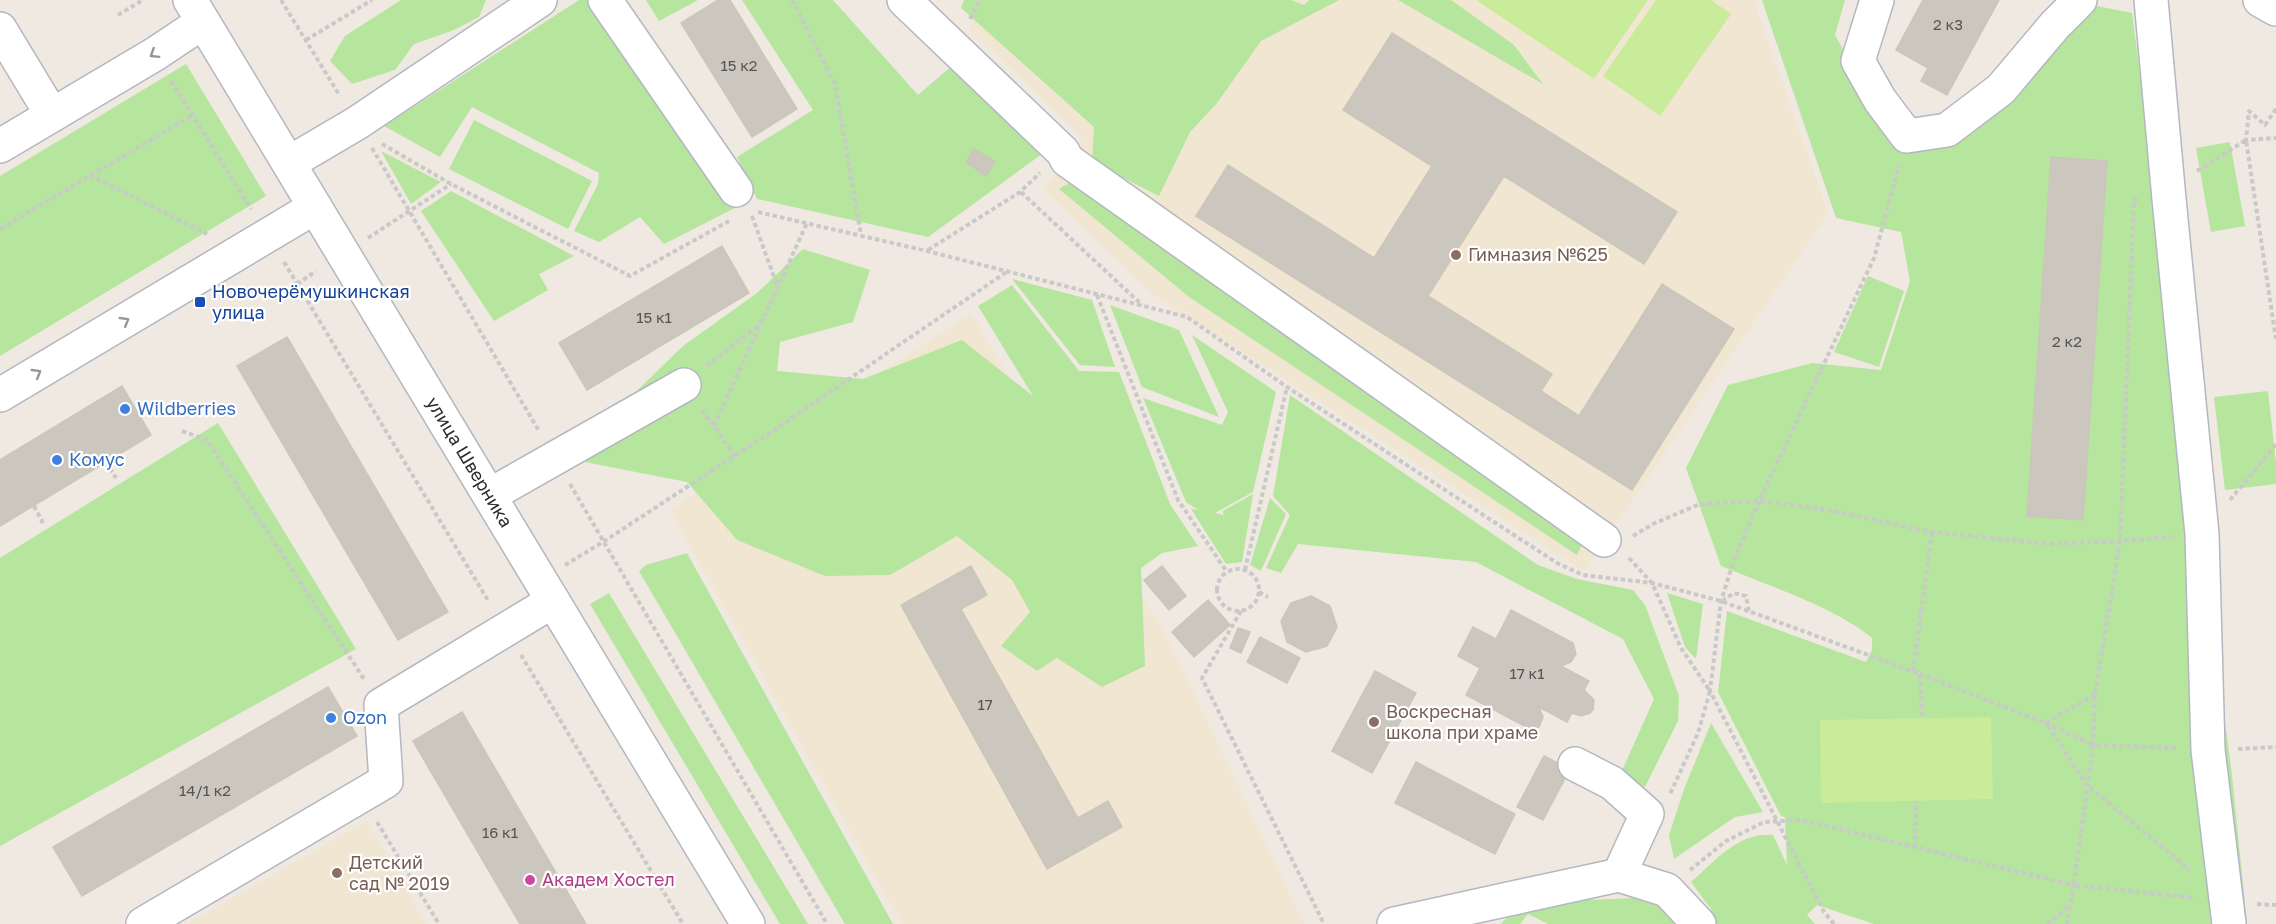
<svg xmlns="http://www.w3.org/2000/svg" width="2276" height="924" viewBox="0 0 2276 924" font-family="'Golos Text',sans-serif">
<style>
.education{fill:#f0e6d1}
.green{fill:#b6e59e}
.pitch{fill:#c9ec9a}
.building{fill:#cbc7bf;stroke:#cbc5ba;stroke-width:1.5}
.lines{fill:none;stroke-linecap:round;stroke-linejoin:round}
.minor-casing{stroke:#b4b7c1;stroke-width:36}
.path{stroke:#c9c9c9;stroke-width:4;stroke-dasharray:4.5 3;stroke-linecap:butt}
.minor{stroke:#fff;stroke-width:33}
.oneway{stroke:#969696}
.education-dot{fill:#8d6e63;stroke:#fff;stroke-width:2}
.transit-dot{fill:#1a4fb4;stroke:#fff;stroke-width:2}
.shop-dot{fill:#3f7fe0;stroke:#fff;stroke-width:2}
.hotel-dot{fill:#d1479c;stroke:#fff;stroke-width:2}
.labels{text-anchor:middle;stroke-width:4.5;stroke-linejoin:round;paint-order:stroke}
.number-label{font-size:15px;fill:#555452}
.education-label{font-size:18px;fill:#785e54;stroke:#fff;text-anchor:start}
.transit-label{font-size:18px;fill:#164399;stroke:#fff;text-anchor:start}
.shop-label{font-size:18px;fill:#366cbe;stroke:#fff;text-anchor:start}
.street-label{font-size:18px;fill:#2e2e2e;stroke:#fff}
.hotel-label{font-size:18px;fill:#b23c85;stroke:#fff;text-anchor:start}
</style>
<rect width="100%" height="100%" fill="#efe9e1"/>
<path class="education" d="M984 0H1754L1828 214 1584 571 1155 296 1044 190 1083 138 969 29Z
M971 314 1168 639 1304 924H902L670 510Z
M367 821 426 924H187Z"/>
<path class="green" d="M401 0H486L479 17 454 30 414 44 395 70 352 84 330 61 345 36Z
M579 0H593L735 208 664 244 640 217 599 242 574 231 598 184 599 173 472 107 440 157 384 126Z
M646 0H698L659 21Z
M742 0H833L918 95 954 64 1046 151 928 237 757 199 737 157 813 110Z
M964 0H1291L1304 5 1309 0H1339L1261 41 1217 103 1190 132 1159 196 1092 162 1094 127 961 8Z
M1398 0H1451L1514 45 1543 84Z
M1762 0H1845L1835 35 1894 142 1962 138 2092 5 2132 13 2232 775 2247 924H1874L1817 905 1807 915 1815 924H1714L1711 909 1691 882C1714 862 1739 831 1773 835L1787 865 1785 817 1781 816 1718 692 1727 611 1866 662 1872 650V638C1834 607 1767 585 1721 566L1686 468 1728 385 1812 363 1881 370 1910 281 1901 232 1836 218Z
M186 64 266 196 0 356V176Z
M474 120 592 181 568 229 449 169Z
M2230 142 2245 226 2211 232 2196 148Z
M381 151 441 182 411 204Z
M1073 181 1585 538 1577 555 1189 297 1059 189Z
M451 191 574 256 539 274 548 290 494 321 421 211Z
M803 249 870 270 853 322 780 342 777 371 863 379 962 340 1033 396 978 306 1012 285 1079 371 1119 372 1170 504 1198 546 1162 553 1141 568 1145 666 1102 687 1057 658 1037 671 1001 646 1030 612 1012 580 957 536 890 575 825 576 737 540 687 482 585 462 615 412 683 346 757 293Z
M1868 276 1904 291 1879 367 1834 352Z
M1012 279 1092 300 1115 367 1080 365Z
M1110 305 1179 330 1219 417 1142 387Z
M1192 335 1276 392 1253 492 1215 513 1223 515 1224 522 1223 511 1253 494 1242 562 1226 564 1191 509 1198 510 1186 502 1143 398 1222 425 1228 412Z
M2268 391 2276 463V484L2225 490 2214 397Z
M1290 395 1538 565 1577 579 1633 590 1645 605 1679 696 1678 721 1645 787 1621 773 1654 699 1623 639 1476 562 1298 544 1281 573 1266 568 1290 515 1273 496Z
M218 423 356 649 0 846V558Z
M1270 498 1286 514 1261 571 1250 565Z
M687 553 893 924H845L639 571 646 565Z
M609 593 808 924H780L590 604Z
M1667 593 1703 604 1696 659 1685 647Z
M1711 723 1763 812 1735 817 1674 859 1669 835 1684 789Z
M1634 898 1676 908 1687 924H1548L1528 914 1520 924H1501L1520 903Z"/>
<path class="pitch" d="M1476 0H1648L1594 79Z
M1656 0H1711L1731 14 1660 116 1603 76Z
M1991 717 1993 799 1821 803 1820 720Z"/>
<path class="building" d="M718 0H730L797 109 752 137 681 23Z
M1923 0H1999L1947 95 1921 81 1928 68 1896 50Z
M1392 33 1677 212 1644 264 1504 176 1428 296 1552 374 1541 391 1579 416 1662 284 1734 329 1632 490 1196 216 1228 165 1374 258 1432 166 1343 110Z
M974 149 995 162 986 176 966 162Z
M2051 157 2107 161 2083 520 2027 516Z
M722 246 749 293 587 390 559 343Z
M287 337 448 612 398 640 237 366Z
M122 386 151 435 0 526V460Z
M971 566 987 595 961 609 1078 818 1108 801 1122 827 1047 869 901 605Z
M1162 566 1186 596 1169 610 1144 580Z
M1311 596 1330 606 1337 627 1327 646 1306 652 1287 642 1281 621 1291 603Z
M1208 600 1230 625 1194 657 1172 632Z
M1511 610 1573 643 1576 654 1571 662 1561 666 1589 681 1584 690 1594 700 1593 710 1590 713 1581 716 1572 713 1567 722 1539 707 1543 717 1539 727 1528 728 1466 695 1480 668 1458 656 1473 627 1496 639Z
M1238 628 1250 632 1241 653 1230 648Z
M1260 637 1300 658 1287 683 1247 662Z
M1375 671 1416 693 1372 773 1332 751Z
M328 687 357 736 82 896 53 847Z
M462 712 586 924H520L413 741Z
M1544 756 1570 769 1543 820 1517 807Z
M1416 762 1515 814 1495 854 1395 803Z"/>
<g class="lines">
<defs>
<g id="minor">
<path id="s1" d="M190 0 748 924"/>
<path d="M605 0 736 190"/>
<path d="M904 0 1063 152 1067 160 1604 540"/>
<path d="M1877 0 1858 61 1880 100 1907 136 1947 130 2001 89 2055 25 2080 0"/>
<path d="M2151 0 2169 199 2202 534 2208 750 2229 924"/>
<path d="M2260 0 2276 9"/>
<path d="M0 29 52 115"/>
<path d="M0 146 155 54 203 22"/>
<path d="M289 163 357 123 540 0"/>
<path d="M0 395 315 207"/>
<path d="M490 495 684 385"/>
<path d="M1575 764 1612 783 1647 814 1619 875"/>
<path d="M143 924 386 781 381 705 553 601"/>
<path d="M1394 924 1619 875 1667 890 1699 924"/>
</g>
</defs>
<use href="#minor" class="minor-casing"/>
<path class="path" d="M281 0 340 96
M792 0 835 84 861 235
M118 15 143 0
M970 19 980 0
M306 40 372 0
M171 81 251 209
M2276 109 2265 125 2249 111 2246 140 2276 138
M382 144 451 184 630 276 729 221
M372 148 539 431
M2197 171 2246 140 2276 339
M90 175 207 234
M1021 192 1142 305
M2138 200H2134L2120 541 2095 694 2093 745 2176 748
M758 212 927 251 1187 317 1287 387 1557 563 1583 575 1652 583 1721 601 1920 674 2046 723 2093 745 2074 885 2196 898
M752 216 778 288
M0 229 193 115
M368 238 451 184
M928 250 1020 192 1040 173
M284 262 489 602
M297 284 316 271
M1097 295 1178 500 1227 572
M707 366 760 324
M702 410 735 456
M714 426 807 223
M182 431 207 440 364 679
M106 462 116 478
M570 484 827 924
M2230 500 2276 444
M34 506 43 523
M1633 536 1653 524 1700 504 1759 501 1823 509 1932 532 2049 544 2120 541 2172 537
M1629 558 1652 583 1681 648 1710 691 1698 733 1670 794
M565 565 603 542 777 428 1008 271
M1217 590a21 21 0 1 1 42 0a21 21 0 1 1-42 0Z
M1245 570 1287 387
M1259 592 1268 597
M1722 601 1734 593 1746 596 1749 612
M1241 611 1202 678 1324 924
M521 655 683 924
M1913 671 1932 532
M1920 674 1922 718
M2095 695 2046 723 2087 785 2190 870
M2238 749 2276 747
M377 822 439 924
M1915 848 1916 801
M1690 870 1726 841 1764 822 1801 820 2074 885 2067 924
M2257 904 2276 905
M1834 924 1824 912 1710 691 1721 601 1734 560 1759 501 1874 258 1899 165
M2047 924 2070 906"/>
<use href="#minor" class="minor"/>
</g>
<defs><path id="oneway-chevron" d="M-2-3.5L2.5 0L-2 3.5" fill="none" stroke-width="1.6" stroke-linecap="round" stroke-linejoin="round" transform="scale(1.5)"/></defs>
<g class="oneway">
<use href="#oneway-chevron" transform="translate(154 54) rotate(148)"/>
<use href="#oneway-chevron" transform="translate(125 321) rotate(-31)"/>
<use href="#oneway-chevron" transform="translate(37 373) rotate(-31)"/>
</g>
<g class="education-dot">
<circle cx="1456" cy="255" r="6"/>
<circle cx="1374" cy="722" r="6"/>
<circle cx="337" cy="873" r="6"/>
</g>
<rect class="transit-dot" x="194" y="296" width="12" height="12" rx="3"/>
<g class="shop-dot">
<circle cx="125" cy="409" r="6"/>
<circle cx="57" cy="460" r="6"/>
<circle cx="331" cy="718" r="6"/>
</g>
<circle class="hotel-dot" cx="530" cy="880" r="6"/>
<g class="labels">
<g class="number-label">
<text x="1948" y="30">2 к3</text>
<text x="739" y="71">15 к2</text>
<text x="654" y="323">15 к1</text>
<text x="2067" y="347">2 к2</text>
<text x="1527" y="679">17 к1</text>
<text x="985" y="710">17</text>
<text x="205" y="796">14/1 к2</text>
<text x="500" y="838">16 к1</text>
</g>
<g class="education-label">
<text x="1468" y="261">Гимназия №625</text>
<text x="1386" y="718">Воскресная<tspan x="1386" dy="21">школа при храме</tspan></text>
<text x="349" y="869">Детский<tspan x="349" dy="21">сад № 2019</tspan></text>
</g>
<g class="transit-label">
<text x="212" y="298">Новочерёмушкинская<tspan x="212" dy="21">улица</tspan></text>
</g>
<g class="shop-label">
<text x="137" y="415">Wildberries</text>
<text x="69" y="466">Комус</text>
<text x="343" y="724">Ozon</text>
</g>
<g class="street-label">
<text dy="6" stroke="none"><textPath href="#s1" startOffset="540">улица Шверника</textPath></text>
</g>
<g class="hotel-label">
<text x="542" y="886">Академ Хостел</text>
</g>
</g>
</svg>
